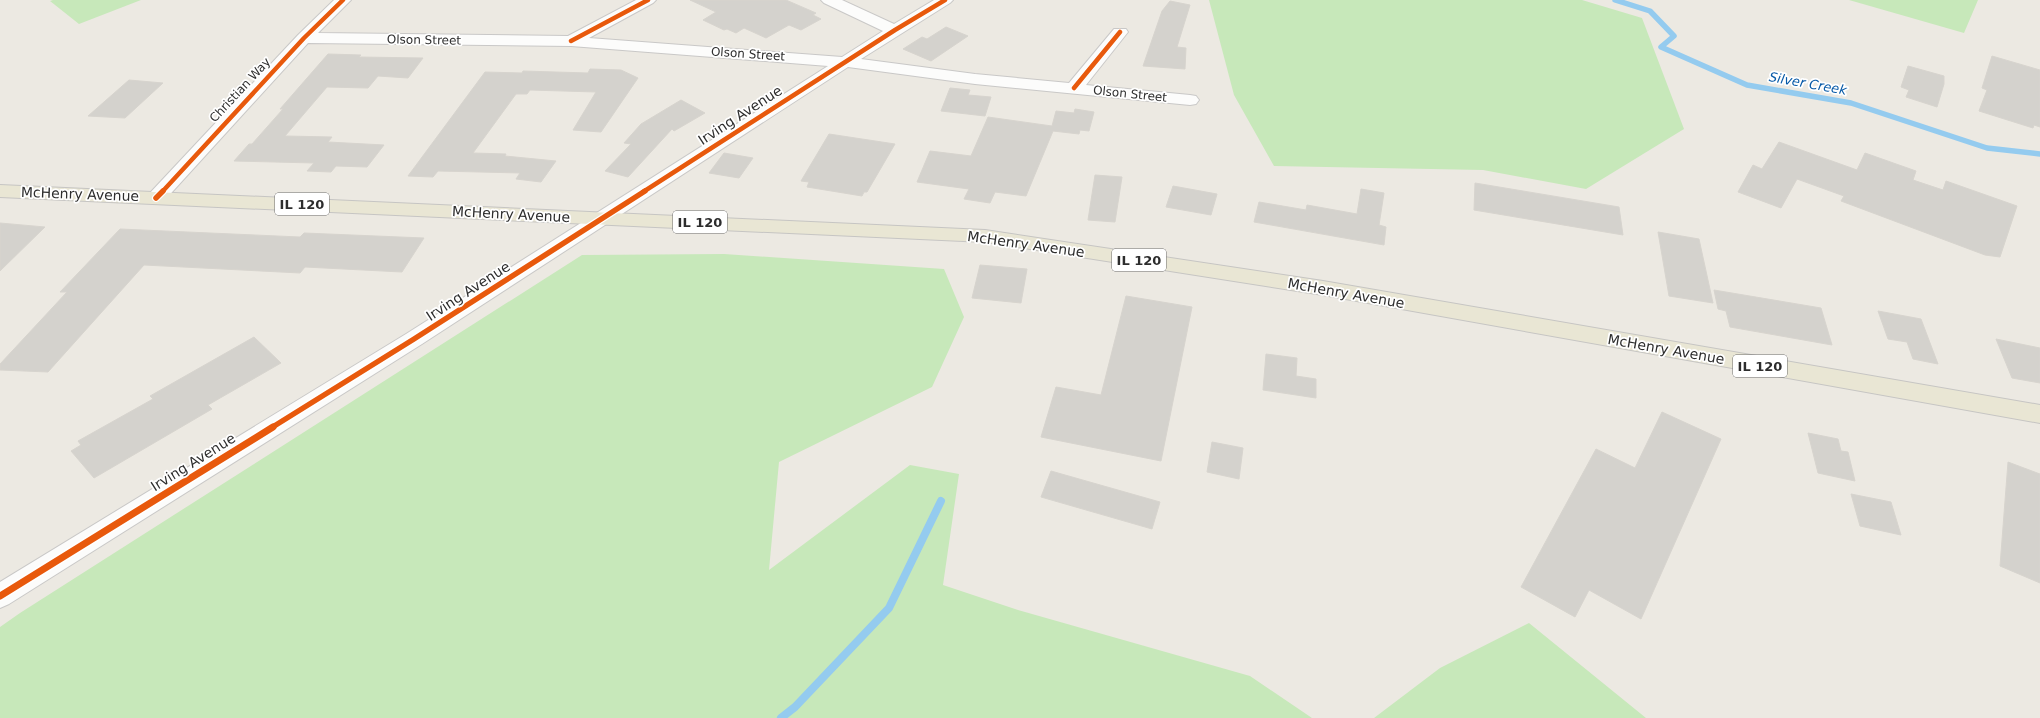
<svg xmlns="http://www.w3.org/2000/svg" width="2040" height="718" viewBox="0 0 2040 718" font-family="'DejaVu Sans',sans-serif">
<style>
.green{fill:#c7e8ba}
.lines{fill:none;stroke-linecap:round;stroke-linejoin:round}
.stream-far1{stroke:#94cbef;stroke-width:5.5}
.stream{stroke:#94cbef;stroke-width:8}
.building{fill:#d4d2cd;stroke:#d7d4ce}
.street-casing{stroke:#c9c8c7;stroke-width:2}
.primary-casing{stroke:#c6c5c3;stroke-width:2}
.street{fill:#fcfcfb;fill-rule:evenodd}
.primary{fill:#e9e6d4;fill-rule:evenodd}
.cycleway-far2-casing{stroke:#fff;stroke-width:6}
.cycleway-far1-casing{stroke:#fff;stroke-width:8}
.cycleway-casing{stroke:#fff;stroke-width:10}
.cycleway-far2{stroke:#e8590c;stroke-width:4.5}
.cycleway-far1{stroke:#e8590c;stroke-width:5.5}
.cycleway{stroke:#e8590c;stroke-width:7}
.labels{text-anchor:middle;stroke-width:3.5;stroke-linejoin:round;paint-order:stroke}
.far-street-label{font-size:12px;fill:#2d2d2d;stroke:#fff}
.far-water-label{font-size:13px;font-style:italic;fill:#0759a7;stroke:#fff}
.shield{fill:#fff;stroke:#6c6c6c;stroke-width:1}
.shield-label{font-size:13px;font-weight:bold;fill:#2d2d2d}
.street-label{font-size:14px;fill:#2d2d2d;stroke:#fff}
</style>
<rect width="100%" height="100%" fill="#ece9e2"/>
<path class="green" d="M53 0H141L79 24 50 1Z
M1209 0H1582L1642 18 1684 129 1586 189 1483 170 1274 166 1234 95Z
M1849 0H1978L1964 33Z
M724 254 944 269 964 317 932 387 779 462 769 570 910 465 959 474 943 585 1018 610 1250 676 1312 718H0V627L20 613 582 255Z
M1529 623 1646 718H1374L1440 668Z"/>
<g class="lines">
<path class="stream-far1" d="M1615 0 1650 11 1674 36 1661 47 1747 85 1851 103 1987 148 2040 154"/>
<path class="stream" d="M781 718 795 707 889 608 941 501"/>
</g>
<path class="building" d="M690 0H786L816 13 813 15 821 19 801 30 789 25 766 38 744 28 736 33 727 29 724 30 703 20 716 12Z
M1170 1 1190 5 1177 47 1186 48 1185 69 1143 66 1162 11Z
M946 27 968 36 931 61 903 49 922 37 927 39Z
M328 54 361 55 359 57 423 58 408 78 378 76 368 88 327 87 285 136 332 137 328 142 384 145 367 167 336 166 331 172 307 171 314 163 234 161 249 144H252L283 109H280Z
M1992 56 2040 70V127L2034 125 2033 128 1979 111 1987 90 1982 88Z
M1908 66 1944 76V84L1937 107 1906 97 1909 90 1901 87Z
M590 69 621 70 638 78 601 132 573 130 596 92 530 90 527 94H516L473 153 506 154 505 156 556 161 541 182 516 179 520 173 438 171 433 177 408 176 485 72 522 73 523 71 588 73Z
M129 80 163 83 125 118 88 116Z
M950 88 970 90 968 95 991 97 985 116 941 111Z
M681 100 705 113 674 131 672 129 628 177 605 171 631 144 624 143 641 124Z
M1075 109 1094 112 1089 131 1080 130 1079 134 1053 131 1026 196 995 192 990 203 964 199 969 189 917 182 930 151 971 156 988 117 1052 126 1056 111 1074 113Z
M829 134 895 144 867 192H864L862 196 807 187 809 182 801 181Z
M1779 142 1857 170 1865 153 1916 171 1913 180 1943 190 1946 181 2017 206 2000 257 1985 255 1841 201 1844 196 1797 179 1781 208 1738 192 1753 165 1762 169Z
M724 153 753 158 739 178 709 173Z
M1095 175 1122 177 1115 222 1088 220Z
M1475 183 1619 207 1623 235 1474 210Z
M1173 186 1217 194 1211 215 1166 207Z
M1361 189 1384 193 1379 225 1386 227 1384 245 1254 222 1259 202 1306 210 1307 205 1357 214Z
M0 223 45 227 0 271Z
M120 229 300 237 304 233 424 238 402 272 305 267 300 273 144 265 48 372 0 370V364L67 292H60Z
M1658 232 1699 239 1713 303 1669 296Z
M980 265 1027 269 1021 303 972 298Z
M1714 290 1821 308 1832 345 1730 327 1726 311 1718 309Z
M1126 296 1192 307 1161 461 1041 437 1056 387 1101 395Z
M1878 311 1921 319 1938 364 1913 359 1907 342 1888 339Z
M254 337 281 363 208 405 212 409 94 478 71 451 81 445 78 441 153 399 150 396Z
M1996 339 2040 348V383L2012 378Z
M1266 354 1297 358 1296 376 1316 379V398L1263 390Z
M1662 412 1721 439 1641 619 1589 590 1575 617 1521 587 1596 449 1635 468Z
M1808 433 1838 439 1841 451 1848 452 1855 481 1818 473Z
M1212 442 1243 448 1239 479 1207 472Z
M2008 462 2040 474V583L2000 566Z
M1051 471 1160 502 1152 529 1041 497Z
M1851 494 1891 502 1901 535 1860 526Z"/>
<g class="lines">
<defs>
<path id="street" d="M334 0H351L318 33 568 36 636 0H656L653 3 589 38 842 57 883 31 824 3 821 0H842L894 24 934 0H953L950 3 861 59 975 74 1069 83 1114 29H1126L1128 32 1086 85 1190 95 1196 96 1199 100 1196 104 1190 105 975 84 848 67 422 344 9 604 0 608V582L406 334 828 66 571 46 308 43 163 202 156 204 149 202 146 198 149 194 298 35Z"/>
<path id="primary" d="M0 185 985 230 1323 281 2040 405V423L1323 295 985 242 0 197Z"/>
</defs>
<use href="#street" class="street-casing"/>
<use href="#primary" class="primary-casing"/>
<use href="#street" class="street"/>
<use href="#primary" class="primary"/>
<defs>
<path id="cycleway-far2" d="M571 41 648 0
M1074 88 1120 32
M162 192 304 38 343 0
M643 192 895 30 945 0"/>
<path id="cycleway-far1" d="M156 198 163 191
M271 428 414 339 645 191"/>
<path id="cycleway" d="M0 596 273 427"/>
</defs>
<use href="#cycleway-far2" class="cycleway-far2-casing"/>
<use href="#cycleway-far1" class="cycleway-far1-casing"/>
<use href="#cycleway" class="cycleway-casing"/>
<use href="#cycleway-far2" class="cycleway-far2"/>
<use href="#cycleway-far1" class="cycleway-far1"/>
<use href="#cycleway" class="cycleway"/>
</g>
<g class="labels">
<g class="far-street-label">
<text transform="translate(424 40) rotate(1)" y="4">Olson Street</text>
<text transform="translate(748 54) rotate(4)" y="4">Olson Street</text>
<text transform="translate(240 90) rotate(-47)" y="4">Christian Way</text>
<text transform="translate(1130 94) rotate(6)" y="4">Olson Street</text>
</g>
<g class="far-water-label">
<text transform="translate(1808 83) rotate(10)" y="5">Silver Creek</text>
</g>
<g class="shield">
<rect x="275" y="193" width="54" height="22" rx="3"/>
<rect x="673" y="211" width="54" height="22" rx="3"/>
<rect x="1112" y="249" width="54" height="22" rx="3"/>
<rect x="1733" y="355" width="54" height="22" rx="3"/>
</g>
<g class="shield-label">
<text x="302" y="209">IL 120</text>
<text x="700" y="227">IL 120</text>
<text x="1139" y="265">IL 120</text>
<text x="1760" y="371">IL 120</text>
</g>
<g class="street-label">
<text transform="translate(740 115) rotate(-33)" y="5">Irving Avenue</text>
<text transform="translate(80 194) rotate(2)" y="5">McHenry Avenue</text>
<text transform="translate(511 214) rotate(3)" y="5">McHenry Avenue</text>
<text transform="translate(1026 244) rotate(8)" y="5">McHenry Avenue</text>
<text transform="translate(468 291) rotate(-33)" y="5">Irving Avenue</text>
<text transform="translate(1346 293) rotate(10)" y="5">McHenry Avenue</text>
<text transform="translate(1666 349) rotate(10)" y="5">McHenry Avenue</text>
<text transform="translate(193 462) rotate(-32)" y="5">Irving Avenue</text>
</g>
</g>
</svg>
